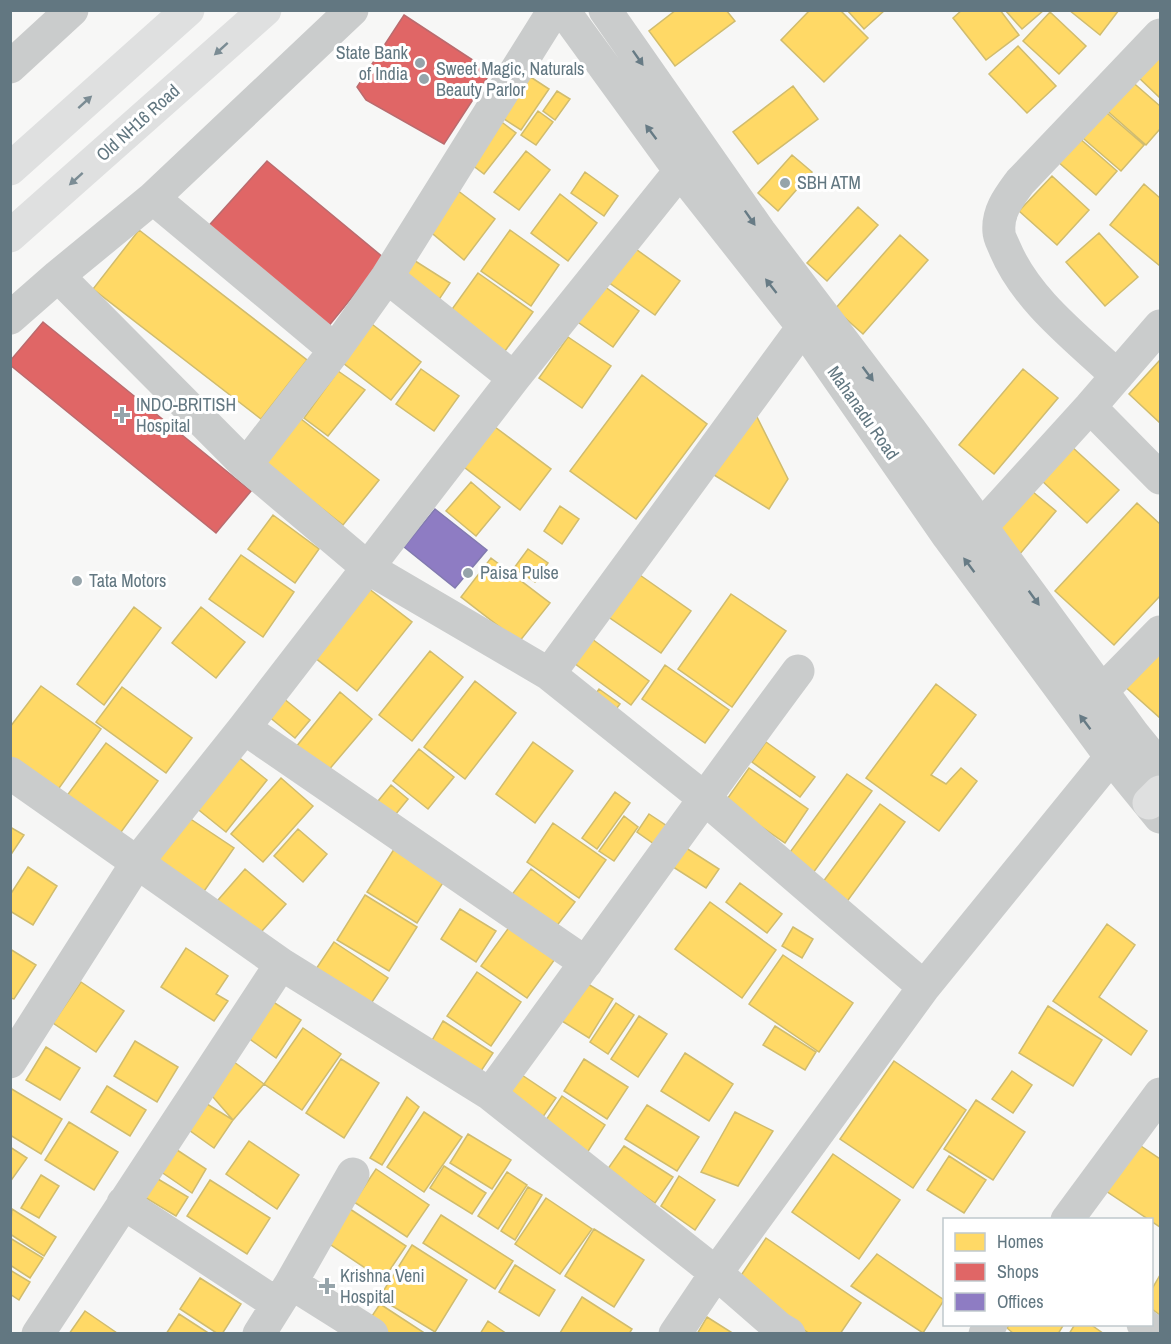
<svg xmlns="http://www.w3.org/2000/svg" width="1171" height="1344" viewBox="0 0 1171 1344" font-family="'Archivo Narrow',sans-serif">
<style>
.homes{fill:#ffd966;stroke:#d0bc6e;stroke-width:1.5}
.shops{fill:#e06666;stroke:#ba6b6e;stroke-width:1.5}
.offices{fill:#8e7cc3;stroke:#817aaf;stroke-width:1.5}
.lines{fill:none;stroke-linecap:round;stroke-linejoin:round}
.minor{stroke:#cacccc;stroke-width:33}
.major{stroke:#dfe0e0;stroke-width:33}
.oneway{fill:#7b8c94}
.oneway2{fill:#677b85}
.poi-dot{fill:#96a4aa;stroke:#fff;stroke-width:2}
.labels{text-anchor:middle;stroke-width:6;stroke-linejoin:round;paint-order:stroke}
.poi-label{font-size:18px;fill:#627781;stroke:#fff;text-anchor:start}
.street-label{font-size:18px;fill:#627781;stroke:#fff}
</style>
<rect width="100%" height="100%" fill="#f7f7f6"/>
<path class="homes" d="M676 10H726L735 21 675 66 649 31Z
M810 10H840L868 38 824 82 781 40Z
M847 10H885L864 29Z
M962 10H1000L1019 35 986 60 953 18Z
M1005 10H1044L1022 29Z
M1069 10H1119L1100 35Z
M1050 12 1086 46 1059 74 1023 41Z
M1018 46 1056 86 1027 113 989 74Z
M1160 49V98L1136 75Z
M529 76 549 89 521 130 501 117Z
M1129 79 1160 106V129L1146 145 1104 108Z
M793 86 818 119 758 164 733 132Z
M557 91 570 99 555 120 543 111Z
M1100 107 1144 145 1121 171 1077 133Z
M538 111 553 122 536 145 521 135Z
M499 120 516 133 484 174 467 161Z
M1078 137 1117 171 1096 195 1057 161Z
M526 151 550 170 519 210 494 192Z
M792 155 812 172 778 211 758 193Z
M585 172 618 196 604 216 571 193Z
M1052 176 1089 210 1057 245 1019 211Z
M1144 184 1160 198V266L1110 225Z
M453 187 495 219 464 260 427 229Z
M560 194 597 223 568 261 531 233Z
M858 207 878 225 827 281 807 263Z
M139 230 307 360 261 419 93 289Z
M510 230 559 265 531 306 481 271Z
M1099 233 1138 277 1105 306 1066 262Z
M900 235 928 260 863 334 835 309Z
M633 247 680 281 655 315 608 282Z
M412 259 450 283 436 304 398 280Z
M478 273 533 312 500 358 445 319Z
M601 284 639 311 613 347 575 320Z
M364 318 421 362 391 400 334 356Z
M568 337 611 366 582 408 539 378Z
M1160 360V423L1129 394Z
M421 369 459 396 434 431 396 404Z
M1023 369 1058 398 994 474 959 445Z
M338 371 365 390 328 436 304 418Z
M642 375 707 424 636 519 570 471Z
M754 411 788 479 769 509 714 475Z
M296 415 379 480 343 525 260 460Z
M495 427 551 469 520 510 464 467Z
M1071 446 1119 490 1087 523 1040 479Z
M471 482 500 507 476 536 446 511Z
M1027 487 1056 511 1019 555 990 531Z
M1137 503 1160 524V596L1114 645 1055 591Z
M560 506 579 519 562 544 544 531Z
M273 515 319 549 295 583 248 549Z
M528 549 548 563 535 582 514 568Z
M241 555 294 592 263 637 209 599Z
M491 558 550 603 519 642 461 597Z
M637 573 691 611 661 653 607 616Z
M368 588 412 622 357 691 314 657Z
M731 594 786 631 732 707 678 669Z
M134 607 161 628 104 705 77 684Z
M201 607 245 642 216 678 172 643Z
M592 639 649 681 631 705 574 663Z
M1160 642V718L1122 684Z
M430 651 463 677 412 741 379 715Z
M665 665 729 710 705 743 642 699Z
M475 681 516 713 465 779 424 747Z
M936 684 976 715 931 775 946 784 961 768 977 781 939 831 866 778Z
M41 686 101 729 57 791 10 757V727Z
M122 687 192 738 166 773 96 722Z
M599 689 620 704 610 717 590 702Z
M340 692 372 719 327 772 296 747Z
M283 698 310 720 295 738 268 716Z
M533 742 573 771 535 823 496 794Z
M766 742 815 777 800 797 752 762Z
M106 743 158 781 116 839 63 801Z
M419 749 454 777 428 809 393 781Z
M232 752 267 780 226 832 190 803Z
M749 768 808 809 785 843 725 802Z
M847 774 872 791 813 873 788 855Z
M281 778 313 806 263 862 231 834Z
M391 785 408 799 391 820 374 806Z
M615 792 630 803 597 849 582 838Z
M880 804 905 822 843 907 817 890Z
M180 812 234 848 200 897 146 864Z
M649 814 667 826 654 844 637 832Z
M624 816 638 827 614 861 599 851Z
M553 823 606 860 579 898 527 862Z
M10 827 24 835 10 856Z
M298 829 327 854 303 882 274 856Z
M396 846 446 878 417 923 367 892Z
M683 846 719 869 706 888 670 865Z
M28 867 57 886 33 925 10 911V895Z
M245 869 286 904 254 940 212 907Z
M531 869 575 902 549 936 505 904Z
M740 883 782 914 767 933 726 902Z
M365 895 417 927 389 971 337 940Z
M710 902 776 950 742 998 675 949Z
M460 909 496 931 476 962 441 939Z
M1107 924 1135 945 1099 997 1147 1031 1131 1055 1053 1001Z
M510 926 555 959 527 998 481 966Z
M793 927 813 939 802 958 782 946Z
M334 942 388 978 364 1014 310 978Z
M186 948 228 976 216 994 228 1001 214 1021 161 987Z
M10 949 36 965 14 999 10 998Z
M783 955 853 1003 819 1052 749 1004Z
M477 972 521 1002 491 1046 447 1016Z
M578 978 613 999 589 1038 554 1016Z
M81 982 124 1011 96 1052 53 1023Z
M264 996 301 1020 276 1058 240 1032Z
M616 1003 634 1015 608 1054 590 1042Z
M1048 1006 1102 1040 1073 1086 1019 1053Z
M639 1016 667 1034 638 1077 611 1059Z
M443 1021 493 1053 475 1080 426 1051Z
M775 1026 816 1052 805 1070 763 1045Z
M303 1028 341 1054 302 1110 264 1084Z
M135 1041 178 1067 157 1102 114 1076Z
M46 1047 80 1068 60 1100 26 1080Z
M685 1053 733 1084 709 1121 661 1091Z
M230 1059 264 1084 233 1120 212 1096Z
M341 1059 379 1083 344 1138 306 1113Z
M584 1059 628 1087 607 1119 564 1091Z
M894 1061 966 1110 913 1188 840 1139Z
M510 1067 556 1098 538 1124 494 1094Z
M1012 1071 1032 1085 1013 1113 992 1099Z
M107 1086 146 1110 130 1136 91 1112Z
M10 1088 62 1119 41 1154 10 1135Z
M562 1096 605 1125 585 1156 542 1126Z
M407 1097 419 1107 382 1165 370 1158Z
M199 1099 233 1120 214 1148 182 1125Z
M976 1100 1025 1132 993 1180 944 1149Z
M647 1105 699 1137 677 1171 625 1139Z
M424 1112 462 1137 424 1192 387 1167Z
M735 1112 773 1131 738 1186 701 1172Z
M69 1122 118 1152 94 1190 45 1160Z
M468 1134 511 1160 492 1189 450 1163Z
M249 1141 299 1175 277 1209 226 1174Z
M1135 1142 1160 1159V1227L1103 1189Z
M171 1146 206 1169 192 1193 157 1169Z
M624 1146 673 1177 655 1203 607 1170Z
M10 1147 27 1158 10 1182Z
M833 1154 900 1200 859 1259 792 1212Z
M949 1156 986 1180 964 1213 927 1190Z
M444 1166 486 1193 472 1214 430 1188Z
M376 1169 429 1205 407 1237 354 1202Z
M507 1172 527 1185 498 1229 478 1216Z
M41 1175 59 1186 39 1218 21 1208Z
M153 1176 188 1197 176 1216 141 1195Z
M679 1176 715 1200 695 1230 661 1206Z
M210 1180 270 1218 247 1254 187 1216Z
M528 1187 542 1195 515 1240 501 1231Z
M546 1198 592 1229 560 1274 515 1244Z
M12 1209 56 1237 44 1256 10 1234Z
M350 1209 406 1246 383 1280 328 1243Z
M441 1215 513 1261 495 1289 423 1243Z
M594 1229 644 1260 614 1307 565 1276Z
M10 1238 43 1258 30 1278 10 1265Z
M766 1238 861 1303 840 1334H810L736 1283Z
M412 1245 467 1280 435 1332 379 1298Z
M877 1254 944 1300 923 1333 851 1286Z
M515 1265 555 1290 539 1316 499 1292Z
M10 1270 30 1282 19 1300 10 1294Z
M1160 1275V1315L1152 1309V1289Z
M200 1278 241 1304 222 1334H218L180 1309Z
M582 1297 632 1329 629 1334 560 1333Z
M380 1304 426 1334H372L364 1328Z
M85 1311 117 1333 69 1334Z
M179 1314 210 1334H166Z
M707 1317 734 1334H697Z
M488 1321 507 1334H480Z
M1010 1324H1064L1058 1334H1014L1007 1328Z
M1075 1324H1090L1104 1334H1069Z"/>
<path class="shops" d="M404 15 491 72 444 144 366 100 357 87Z
M267 161 384 258 323 333 204 231Z
M43 322 251 491 216 533 10 365V361Z"/>
<path class="offices" d="M435 509 487 550 455 588 404 547Z"/>
<g class="lines">
<path class="minor" d="M563 10 680 171 803 327 948 536 1111 757 1160 817
M605 10 760 232 911 431 1134 735 1160 767
M10 67 72 10
M153 198 335 350
M58 276 246 465 368 568 549 674 704 798 924 987 1111 757 1134 735
M387 277 514 378
M10 318 58 276 153 198 352 10
M1117 376C1077 338 1027 301 1005 249 1003 244 999 237 999 232 997 212 1009 197 1020 182L1160 35
M1090 407 1160 478
M246 465 335 350 387 277 554 10
M981 527 1090 407 1160 326
M549 674 803 327
M1102 691 1160 632
M244 728 586 963
M10 773 281 964 490 1094 716 1273 779 1328 789 1334
M10 1062 138 861 244 728 514 378 680 171
M490 1094C593 954 694 811 798 671
M123 1203 277 1304
M1067 1220 1160 1094
M291 1283 372 1334
M1143 1324 1157 1334
M38 1334 281 964
M259 1334 291 1283 353 1174
M675 1334 716 1273 924 987
M985 1334 991 1324"/>
<path class="major" d="M10 169 188 10
M10 236 265 10
M1149 803 1160 792"/>
</g>
<defs><path id="oneway-solid" d="M-6-.8H1V-3.2L6.5 0L1 3.2V.8H-6Z" transform="scale(1.5)"/></defs>
<g class="oneway">
<use href="#oneway-solid" transform="translate(221 49) rotate(138)"/>
<use href="#oneway-solid" transform="translate(85 102) rotate(-42)"/>
<use href="#oneway-solid" transform="translate(76 179) rotate(138)"/>
</g>
<g class="oneway2">
<use href="#oneway-solid" transform="translate(638 58) rotate(55)"/>
<use href="#oneway-solid" transform="translate(651 132) rotate(-127)"/>
<use href="#oneway-solid" transform="translate(750 218) rotate(55)"/>
<use href="#oneway-solid" transform="translate(771 286) rotate(-128)"/>
<use href="#oneway-solid" transform="translate(868 374) rotate(53)"/>
<use href="#oneway-solid" transform="translate(969 565) rotate(-127)"/>
<use href="#oneway-solid" transform="translate(1034 598) rotate(54)"/>
<use href="#oneway-solid" transform="translate(1085 722) rotate(-127)"/>
</g>
<g class="poi-dot">
<circle cx="420" cy="63" r="6"/>
<circle cx="424" cy="79" r="6"/>
<circle cx="785" cy="183" r="6"/>
<path d="M119 406h6v6h6v6h-6v6h-6v-6h-6v-6h6z"/>
<circle cx="468" cy="573" r="6"/>
<circle cx="77" cy="581" r="6"/>
<path d="M324 1277h6v6h6v6h-6v6h-6v-6h-6v-6h6z"/>
</g>
<g class="labels">
<g class="poi-label">
<text x="408" y="59" text-anchor="end">State Bank<tspan x="408" dy="21">of India</tspan></text>
<text x="436" y="75">Sweet Magic, Naturals<tspan x="436" dy="21">Beauty Parlor</tspan></text>
<text x="797" y="189">SBH ATM</text>
<text x="136" y="411">INDO-BRITISH<tspan x="136" dy="21">Hospital</tspan></text>
<text x="480" y="579">Paisa Pulse</text>
<text x="89" y="587">Tata Motors</text>
<text x="340" y="1282">Krishna Veni<tspan x="340" dy="21">Hospital</tspan></text>
</g>
<g class="street-label">
<text transform="translate(138 123) rotate(-42)" y="6">Old NH16 Road</text>
<text transform="translate(863 413) rotate(55)" y="6">Mahanadu Road</text>
</g>
</g>
<rect width="1171" height="1344" fill="none" stroke="#627781" stroke-width="24"/>
<rect x="943" y="1218" width="210" height="108" fill="#ffffff" stroke="#c0c9cd" stroke-width="1.5"/>
<rect x="955" y="1233" width="30" height="18" fill="#ffd966" stroke="#c0c9cd" stroke-width="1.5"/>
<text x="997" y="1248" font-size="18" fill="#627781">Homes</text>
<rect x="955" y="1263" width="30" height="18" fill="#e06666" stroke="#c0c9cd" stroke-width="1.5"/>
<text x="997" y="1278" font-size="18" fill="#627781">Shops</text>
<rect x="955" y="1293" width="30" height="18" fill="#8e7cc3" stroke="#c0c9cd" stroke-width="1.5"/>
<text x="997" y="1308" font-size="18" fill="#627781">Offices</text>
</svg>
